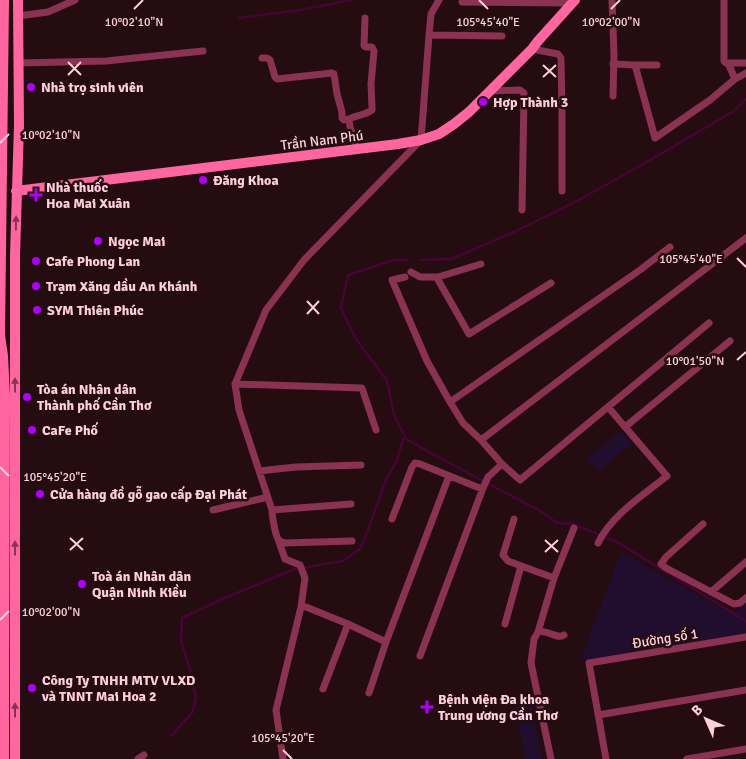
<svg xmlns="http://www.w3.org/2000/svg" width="746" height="759" viewBox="0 0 746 759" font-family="Signika,sans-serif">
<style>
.green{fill:#210e2f}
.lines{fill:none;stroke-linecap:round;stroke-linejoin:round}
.stream{stroke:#450436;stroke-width:2.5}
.street{stroke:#893251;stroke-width:7}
.secondary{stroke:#ff66a0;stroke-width:10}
.oneway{fill:#873451}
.ticks{fill:none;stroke:#ffcfdd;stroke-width:2}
.poi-dot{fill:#af00fa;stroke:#250c11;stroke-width:2}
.labels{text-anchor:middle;stroke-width:5;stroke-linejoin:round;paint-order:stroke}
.poi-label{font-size:14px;font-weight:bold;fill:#ffcfdd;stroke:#250c11;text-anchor:start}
.street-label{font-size:14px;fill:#ffcfdd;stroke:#250c11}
.ticks-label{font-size:12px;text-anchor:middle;fill:#ffcfdd;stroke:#250c11;stroke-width:5;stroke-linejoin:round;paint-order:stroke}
</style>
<rect width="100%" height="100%" fill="#250c11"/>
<path class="green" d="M621 431 632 444 598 471 587 459Z
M621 552 732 614 746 603V634L587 660 581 659Z
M530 697 542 759H525L514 700Z"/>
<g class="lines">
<path class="stream" d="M239 18 301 10 351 0
M408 260H394L348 275 341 308 356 339 387 381 394 415 406 439 438 457 542 512 557 523 573 524 617 542 746 621
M420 260 451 259 514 232 577 201 652 159 734 111 746 99
M171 736 192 713 196 698 190 670 181 640 182 618 222 599 295 569 343 561 360 549 368 530 386 480 397 460 403 439"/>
<path class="street" d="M612 0 614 55 613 96
M724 0V61L726 63H746
M462 2 573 3
M18 16 48 12 75 0
M429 35 431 14 439 0
M532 49 558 54 561 58 562 113V191
M262 58H267L270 60 275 77 277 79 332 73 334 74 337 94 342 112V118L344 120 349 119
M19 63 106 61 203 51
M728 63 735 79
M613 64 635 65 655 138 710 100 735 79 746 73
M635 65H657
M490 91 520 90 524 93V96L522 210
M357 149 350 127 349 119C356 115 366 115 372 110V107L371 84 374 51 372 47H366L364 46 365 18
M481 264 438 277 437 278 469 334 551 283
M411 272 420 277H438
M405 277 392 280 427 361 450 402 463 423 481 440 502 464 520 480 709 323
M235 384 239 410 272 510C272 515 275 534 278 539 280 542 282 542 285 543L352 541
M450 402 640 270 670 247
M625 427 730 341
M376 430 362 388 235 384 266 310 304 260 421 140 429 35 502 36
M481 440 746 238
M259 471 296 467 361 465
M213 510 268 497
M272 510 351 504
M392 519 412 467 415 463 420 464 482 489
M514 519 503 555 508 561 554 578
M703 524 666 557 661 564 666 568 734 604 740 603 746 598
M278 539 285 559 300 565 305 578 301 607
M598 543C612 515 642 496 667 476L608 407
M711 592 746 562
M505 624 521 566
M538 632 554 578 574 528
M420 656 483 488 488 477 502 464
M323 689 348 624
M369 693 386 642 449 476
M598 715 746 690
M138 759 144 755
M283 759 276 710 301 607H306L348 624 386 642
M551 759 531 663 534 639 538 632C548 629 556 640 564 635
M606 759 589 663 746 637
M687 759 746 749"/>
<path class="secondary" d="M4 0 0 335 3 356 5 396 4 759
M16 191 398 144 421 140 439 134 454 124 469 112 532 49 538 41 575 0
M15 759V256L19 125 18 0"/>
</g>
<defs><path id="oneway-solid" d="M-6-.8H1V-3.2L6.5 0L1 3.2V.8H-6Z" transform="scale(1.25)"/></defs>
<g class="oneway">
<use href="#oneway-solid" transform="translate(16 223) rotate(-89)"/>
<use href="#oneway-solid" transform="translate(15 385) rotate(-90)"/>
<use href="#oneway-solid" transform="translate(15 548) rotate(-90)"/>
<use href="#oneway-solid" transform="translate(15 710) rotate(-90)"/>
</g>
<path class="ticks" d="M479 0 488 9M134 9 143 0M611 9 620 0M68 62 81 75M543 65 556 77M68 75 81 62M543 77 556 65M0 143 9 134M737 258 746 267M307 301 319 314M307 314 319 301M737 360 746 352M0 467 9 476M70 538 83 550M545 540 558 552M70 550 83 538M545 552 558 540M0 620 9 611M283 750 292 759"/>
<g class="poi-dot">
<circle cx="31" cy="87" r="5"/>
<circle cx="483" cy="102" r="5"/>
<circle cx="203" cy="180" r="5"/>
<path d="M33.5 187.5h5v5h5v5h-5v5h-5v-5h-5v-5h5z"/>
<circle cx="98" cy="241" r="5"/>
<circle cx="36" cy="261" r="5"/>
<circle cx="36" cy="286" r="5"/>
<circle cx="37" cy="310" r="5"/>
<circle cx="27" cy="397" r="5"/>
<circle cx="32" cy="430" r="5"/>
<circle cx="40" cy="494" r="5"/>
<circle cx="82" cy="584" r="5"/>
<circle cx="32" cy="688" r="5"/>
<path d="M424.5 699.5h5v5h5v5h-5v5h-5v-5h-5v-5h5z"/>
</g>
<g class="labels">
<g class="poi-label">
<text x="41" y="92">Nhà trọ sinh viên</text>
<text x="493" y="107">Hợp Thành 3</text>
<text x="213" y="185">Đăng Khoa</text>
<text x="46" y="192">Nhà thuốc<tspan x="46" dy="16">Hoa Mai Xuân</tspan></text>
<text x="108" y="246">Ngọc Mai</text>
<text x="46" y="266">Cafe Phong Lan</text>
<text x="46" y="291">Trạm Xăng dầu An Khánh</text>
<text x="47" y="315">SYM Thiên Phúc</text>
<text x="37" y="394">Tòa án Nhân dân<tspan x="37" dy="16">Thành phố Cần Thơ</tspan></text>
<text x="42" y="435">CaFe Phố</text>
<text x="50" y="499">Cửa hàng đồ gỗ gao cấp Đại Phát</text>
<text x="92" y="581">Toà án Nhân dân<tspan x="92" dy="16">Quận Ninh Kiều</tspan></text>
<text x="42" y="685">Công Ty TNHH MTV VLXD<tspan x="42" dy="16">và TNNT Mai Hoa 2</tspan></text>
<text x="438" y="704">Bệnh viện Đa khoa<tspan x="438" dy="16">Trung ương Cần Thơ</tspan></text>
</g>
<g class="street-label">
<text transform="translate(322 140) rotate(-7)" y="5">Trần Nam Phú</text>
<text transform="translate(665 638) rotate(-9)" y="5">Đường số 1</text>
</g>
</g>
<g class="ticks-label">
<text x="488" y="26">105°45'40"E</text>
<text x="134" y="26">10°02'10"N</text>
<text x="611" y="26">10°02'00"N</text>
<text x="51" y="139">10°02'10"N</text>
<text x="691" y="263">105°45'40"E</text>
<text x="695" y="365">10°01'50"N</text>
<text x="55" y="481">105°45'20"E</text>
<text x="51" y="616">10°02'00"N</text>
<text x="283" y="742">105°45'20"E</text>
</g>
<g transform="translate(706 719) rotate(315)" stroke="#250c11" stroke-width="4" paint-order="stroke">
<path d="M0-4L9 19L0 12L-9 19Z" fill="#ffcfdd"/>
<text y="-8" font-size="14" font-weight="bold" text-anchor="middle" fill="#ffcfdd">B</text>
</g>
</svg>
